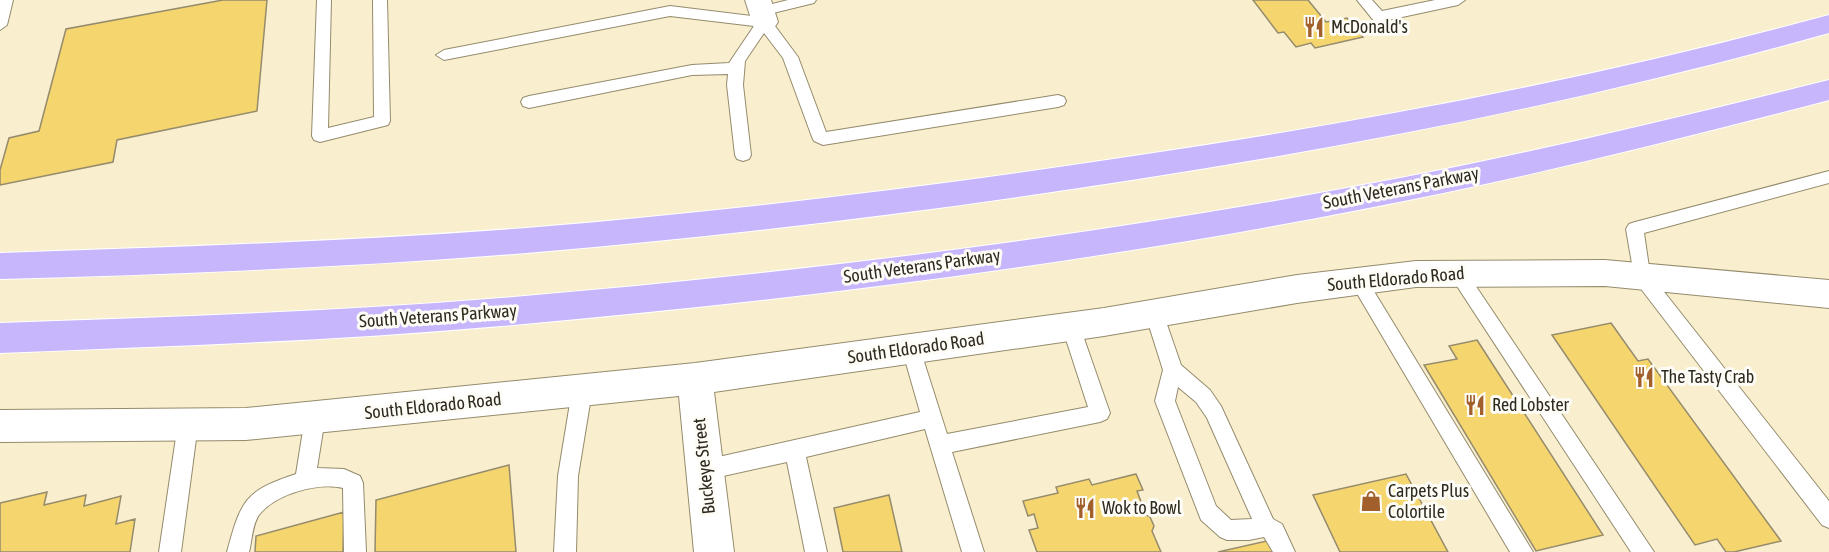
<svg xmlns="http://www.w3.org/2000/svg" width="1829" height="552" viewBox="0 0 1829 552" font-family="'Asap Condensed',sans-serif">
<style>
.building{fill:#f5d56d;stroke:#958b6d;stroke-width:1.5}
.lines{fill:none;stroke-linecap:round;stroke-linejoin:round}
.service-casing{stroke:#948b6d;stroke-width:2}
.minor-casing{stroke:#948b6d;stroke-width:2}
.trunk-casing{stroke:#fff;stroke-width:2}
.service{fill:#fff;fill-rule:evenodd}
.minor{fill:#fff;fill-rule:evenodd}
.trunk{fill:#c7b6fb;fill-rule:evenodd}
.labels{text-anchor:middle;stroke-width:6;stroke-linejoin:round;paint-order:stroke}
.poi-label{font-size:18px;fill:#2e2a1e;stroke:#fefcf6;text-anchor:start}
.street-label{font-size:18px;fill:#2e2a1e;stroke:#fefcf6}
</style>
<rect width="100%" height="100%" fill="#f9efce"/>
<path class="building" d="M223 0H267L257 111 117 140 113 162 0 185V170L9 138 39 131 66 29Z
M1253 0H1308L1326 22 1347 18 1363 37 1315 48 1311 43 1296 47 1284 32 1278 33Z
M1611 323 1638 361 1648 359 1781 541 1734 552H1726L1717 539 1695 545 1552 335Z
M1477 340 1603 535 1536 551 1424 365 1457 359 1449 346Z
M509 465 516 552H375L376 500Z
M1136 474 1143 490 1137 491 1146 515 1150 517 1154 526 1152 531 1161 552H1037L1029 530 1038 528 1034 514 1028 516 1023 501 1058 493 1056 487 1089 479 1092 485Z
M1406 474 1448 552H1340L1313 495Z
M47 492 44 505 86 495 84 506 121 496 116 524 135 519 130 552H0V503Z
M889 495 902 552H843L834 508Z
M344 512 343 552H255L256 536Z
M1271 540 1276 552H1218Z"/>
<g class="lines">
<defs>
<path id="service" d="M0 0H13L7 25 0 30Z
M317 0H331L328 128 374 117 373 0H387L390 121 388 125 320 142 314 140 312 136Z
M788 0H816L814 3 761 16 754 11 756 8Z
M1357 0H1372L1382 11 1435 0H1465L1458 5 1379 22 1374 21Z
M670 6 769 18 798 57 826 132 1058 95 1064 97 1066 101 1064 105 1058 107 823 145 814 141 812 137 783 58 764 33 745 61 743 85 751 155 749 159 743 161 737 159 735 155 727 85 728 74 692 75 529 108 523 106 521 102 523 98 529 96 692 65 729 63 754 26 670 16 444 60 436 55 444 50Z
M1829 171V183L1644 233 1650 274 1829 501V528L1822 525 1635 281 1626 229 1629 224 1635 222Z
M1457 265 1463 267 1654 552H1631L1451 277 1448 272 1451 267Z
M1358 273 1364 275 1533 552H1510L1352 285 1349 280 1352 275Z
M1154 305 1161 308 1163 313 1181 365 1210 390 1221 406 1273 519 1282 524 1295 552H1273L1264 537 1249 540H1227L1220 537 1201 520 1155 401 1163 370 1145 313 1147 308ZM1178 387 1196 402 1207 418 1252 519 1231 520 1216 506 1175 401Z
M1071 319 1078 321 1080 327 1110 413 1107 419 1100 422 952 452 984 552H962L925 429 806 457 827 552H805L787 462 705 480 698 477 695 470 698 463 705 460 920 412 902 349 904 343 911 341 918 343 920 349 947 434 1088 407 1062 327 1064 321Z
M582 382 589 385 592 391 578 476 576 552H554L558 476 572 391 575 385Z
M315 409 322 412 325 418 317 468 344 469 360 476 363 483 366 552H344L343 488C318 482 275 494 259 515 252 525 252 541 249 552H227C241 501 244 491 296 474L305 418 308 412Z
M188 415 195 418 198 424 181 552H159L178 424 181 418Z"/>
<path id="minor" d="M745 0H771L778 22 774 28 764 31 754 28Z
M1605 260 1829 280V308L1605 286 1416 287 1297 303 1104 336 714 392 734 552H694L679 396 246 440 0 442V410L246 408 695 363 1104 308 1297 275 1416 261Z"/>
<path id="trunk" d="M1829 15V33C1602 97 1371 143 1138 179 939 210 739 235 538 252 359 267 180 274 0 279V253C179 247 359 241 538 227 742 210 945 185 1147 154 1376 120 1605 76 1829 15Z
M1829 80V100C1673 141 1516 180 1358 210 1076 265 788 301 501 326 335 341 167 346 0 353V323C167 317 334 312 501 298 788 274 1075 239 1358 186 1516 157 1673 119 1829 80Z"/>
</defs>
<use href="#service" class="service-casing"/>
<use href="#minor" class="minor-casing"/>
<use href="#trunk" class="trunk-casing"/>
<use href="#service" class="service"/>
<use href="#minor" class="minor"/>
<use href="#trunk" class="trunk"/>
</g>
<defs>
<symbol id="restaurant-bare" viewBox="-9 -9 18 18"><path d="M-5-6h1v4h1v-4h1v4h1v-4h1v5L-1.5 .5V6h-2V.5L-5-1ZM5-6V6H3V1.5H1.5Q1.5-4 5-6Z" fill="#a15f2c" stroke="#fefcf6" stroke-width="2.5" paint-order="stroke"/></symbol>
<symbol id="shop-bare" viewBox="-9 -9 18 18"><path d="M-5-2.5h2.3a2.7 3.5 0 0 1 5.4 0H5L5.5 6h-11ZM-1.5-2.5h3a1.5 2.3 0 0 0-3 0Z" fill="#a15f2c" stroke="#fefcf6" stroke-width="2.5" paint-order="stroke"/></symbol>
</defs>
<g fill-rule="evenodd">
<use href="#restaurant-bare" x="1299" y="12" width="30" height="30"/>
<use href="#restaurant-bare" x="1629" y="362" width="30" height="30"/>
<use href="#restaurant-bare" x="1460" y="390" width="30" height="30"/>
<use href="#shop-bare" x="1356" y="486" width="30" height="30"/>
<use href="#restaurant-bare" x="1070" y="493" width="30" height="30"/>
</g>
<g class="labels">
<g class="poi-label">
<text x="1331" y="33">McDonald's</text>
<text x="1661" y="383">The Tasty Crab</text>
<text x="1492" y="411">Red Lobster</text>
<text x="1388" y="497">Carpets Plus<tspan x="1388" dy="21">Colortile</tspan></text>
<text x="1102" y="514">Wok to Bowl</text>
</g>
<g class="street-label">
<text transform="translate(1401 188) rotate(-11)" y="6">South Veterans Parkway</text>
<text transform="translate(922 266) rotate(-8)" y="6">South Veterans Parkway</text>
<text transform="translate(1396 279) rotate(-5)" y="6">South Eldorado Road</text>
<text transform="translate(438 316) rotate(-4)" y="6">South Veterans Parkway</text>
<text transform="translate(916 348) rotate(-8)" y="6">South Eldorado Road</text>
<text transform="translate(433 406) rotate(-6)" y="6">South Eldorado Road</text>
<text transform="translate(704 466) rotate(-96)" y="6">Buckeye Street</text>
</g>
</g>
</svg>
